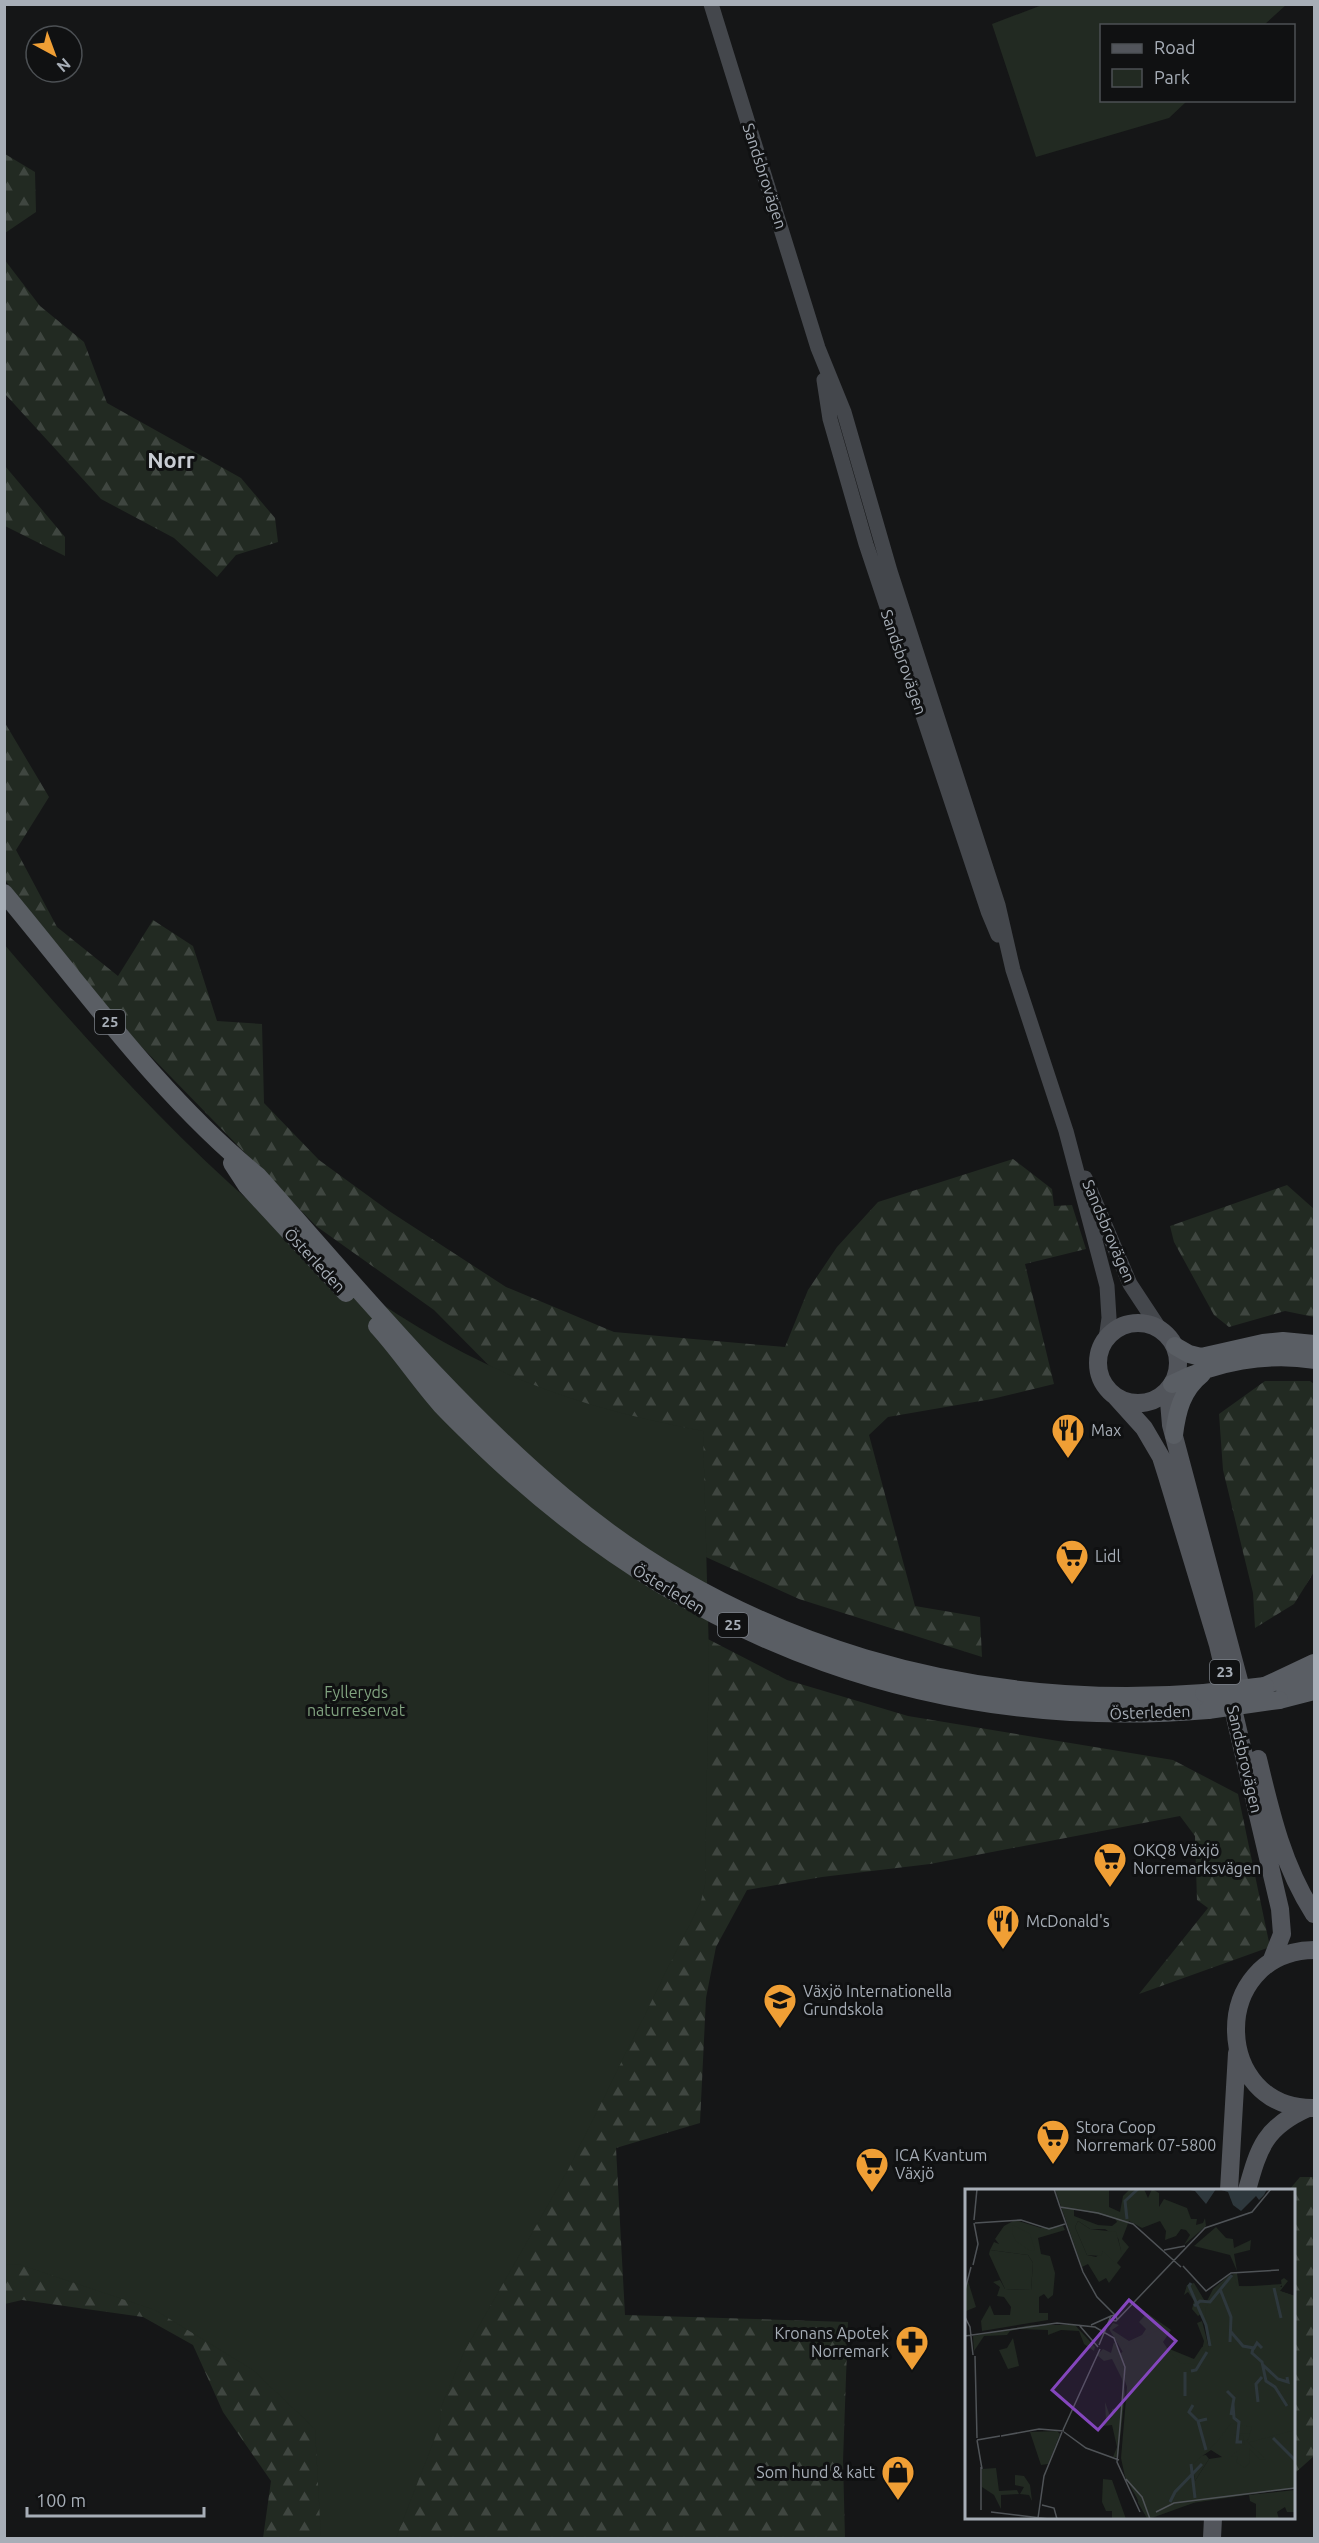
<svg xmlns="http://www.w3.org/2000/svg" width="1319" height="2543" viewBox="0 0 1319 2543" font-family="Ubuntu,sans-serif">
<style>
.forest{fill:url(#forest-firs)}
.park{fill:#222a22}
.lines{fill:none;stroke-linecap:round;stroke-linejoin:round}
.secondary{stroke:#44474c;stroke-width:15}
.primary{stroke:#52555b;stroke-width:18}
.trunk{stroke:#5a5e64;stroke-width:18}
.trunk-bridge{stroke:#5a5e64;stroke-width:18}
.labels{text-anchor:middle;stroke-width:6;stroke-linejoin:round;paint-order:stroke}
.shield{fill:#101112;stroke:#7a7f86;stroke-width:1.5}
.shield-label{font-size:15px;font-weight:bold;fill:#a7aeb7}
.street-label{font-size:16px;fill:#a7aeb7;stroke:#101112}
.poi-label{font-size:16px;fill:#a7aeb7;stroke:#101112;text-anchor:start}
.park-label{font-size:16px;fill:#80a27f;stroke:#101112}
.district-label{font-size:22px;font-weight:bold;fill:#c8ccd3;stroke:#101112}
.inset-river{fill:none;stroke:#2e383d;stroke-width:3}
.inset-road{fill:none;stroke:#4f5357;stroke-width:1.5}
.view{fill:#8446bd;fill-opacity:0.15;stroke:#8446bd;stroke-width:3}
.inset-edge{fill:none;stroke:#a7aeb7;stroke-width:3}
</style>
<defs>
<pattern id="forest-firs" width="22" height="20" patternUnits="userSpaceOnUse" patternTransform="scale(1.5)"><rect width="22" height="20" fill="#222a22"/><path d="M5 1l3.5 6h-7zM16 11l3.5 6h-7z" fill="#3f4640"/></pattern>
</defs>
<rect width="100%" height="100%" fill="#151617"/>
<path class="forest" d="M5 154 35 172 36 212 5 233Z
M4 259 40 306 84 342 107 403 241 478 275 518 278 542 236 555 217 577 174 538 101 499 5 394Z
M5 466 65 537V556L5 526Z
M5 723 49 797 16 850 57 927 118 976 153 920 193 946 217 1021 262 1024 264 1103 319 1160 389 1211 506 1287 614 1332 785 1347 808 1290 837 1247 878 1202 1013 1159 1052 1189 1054 1206 1072 1205 1086 1249 1025 1264 1054 1384 992 1399 888 1417 869 1435 915 1606 980 1617 982 1657 799 1599 657 1535 434 1310 316 1226 134 1039 62 958 5 880Z
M4 967 640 1604 787 1680 908 1716 1173 1760 1238 1794 1270 1947 1139 1994 1208 1908 1197 1900 1195 1836 1180 1816 930 1864 822 1877 747 1890 716 1947 706 1998 700 2123 616 2148 625 2315 848 2322 843 2461 845 2538H263L271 2481 223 2412 193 2345 143 2317 22 2300 5 2304Z
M1287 1185 1314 1209V1317L1285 1311 1229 1327 1214 1315 1174 1242 1170 1226Z
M1265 1381H1310L1314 1384V1572L1294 1604 1255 1628 1253 1593 1223 1470 1219 1414Z
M1300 2177H1314V2456L1294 2474V2190H1289Z"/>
<path class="park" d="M1042 5V4L1286 5 1264 25 1102 26V100L1187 101 1169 118 1036 157 992 24Z
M4 944C147 1111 317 1295 524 1381 582 1405 641 1419 703 1431L709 1654 705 1885 701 1901 569 2168 464 2352 441 2407 440 2425 396 2538H321L315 2429 253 2370 155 2310 21 2265 5 2264Z"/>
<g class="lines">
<path class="secondary" d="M711 4 818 348 844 412 890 571 998 905 1013 970 1066 1131 1107 1286 1109 1318 1106 1339
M824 380 830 419 866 544 988 911 998 935
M1085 1178 1130 1284 1159 1328"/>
<path class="primary" d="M1098 1363a40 40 0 1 1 80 0a40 40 0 1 1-80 0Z
M1168 1390 1171 1425 1245 1703
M1116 1397 1144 1428 1161 1457 1167 1476 1218 1645 1280 1909 1282 1934 1271 1962
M1258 1759C1271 1814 1283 1866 1314 1914
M1314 1950C1208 1952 1212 2110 1314 2108
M1229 2190 1237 2053
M1247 2190C1259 2147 1265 2127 1308 2108
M1212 2538 1213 2518"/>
<path class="trunk" d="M4 893C85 990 160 1096 258 1176 356 1286 451 1402 564 1497 742 1647 974 1711 1204 1693
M232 1163 247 1186 346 1293
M377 1326C400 1351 418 1379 441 1405 458 1423 477 1441 496 1459 695 1644 936 1733 1208 1710
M1175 1346 1189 1354 1201 1357 1263 1343 1283 1341 1314 1344
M1172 1384C1214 1362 1268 1352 1314 1360
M1174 1435C1177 1411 1182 1390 1202 1374
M1282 1684 1314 1679
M1265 1686 1314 1663
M1279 1700 1314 1691"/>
<path class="trunk-bridge" d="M1204 1693 1265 1686
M1208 1710 1279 1700"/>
</g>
<defs>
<symbol id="restaurant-pin" viewBox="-11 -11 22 30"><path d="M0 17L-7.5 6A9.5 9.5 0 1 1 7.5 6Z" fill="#f09f35" stroke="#101112"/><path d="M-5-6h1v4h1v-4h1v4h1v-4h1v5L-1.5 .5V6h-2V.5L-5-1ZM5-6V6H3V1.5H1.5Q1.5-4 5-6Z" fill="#111"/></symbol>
<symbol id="supermarket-pin" viewBox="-11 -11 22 30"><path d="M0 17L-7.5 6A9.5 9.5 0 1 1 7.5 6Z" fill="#f09f35" stroke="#101112"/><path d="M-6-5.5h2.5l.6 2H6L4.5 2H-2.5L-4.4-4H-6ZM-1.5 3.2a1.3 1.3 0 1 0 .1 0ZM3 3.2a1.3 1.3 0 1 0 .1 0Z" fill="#111"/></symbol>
<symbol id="school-pin" viewBox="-11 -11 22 30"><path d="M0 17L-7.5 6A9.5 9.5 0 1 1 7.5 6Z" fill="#f09f35" stroke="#101112"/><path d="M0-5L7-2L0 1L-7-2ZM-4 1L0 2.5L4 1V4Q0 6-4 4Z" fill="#111"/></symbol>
<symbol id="pharmacy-pin" viewBox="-11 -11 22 30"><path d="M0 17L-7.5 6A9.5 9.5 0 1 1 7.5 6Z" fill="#f09f35" stroke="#101112"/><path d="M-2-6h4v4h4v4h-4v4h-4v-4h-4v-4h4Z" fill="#111"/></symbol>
<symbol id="shop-pin" viewBox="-11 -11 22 30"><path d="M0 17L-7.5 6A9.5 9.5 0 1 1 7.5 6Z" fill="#f09f35" stroke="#101112"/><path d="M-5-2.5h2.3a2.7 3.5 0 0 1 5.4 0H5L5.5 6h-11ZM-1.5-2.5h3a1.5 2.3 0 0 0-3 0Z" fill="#111"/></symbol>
</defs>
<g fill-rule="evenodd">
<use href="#restaurant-pin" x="1049" y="1411" width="38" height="52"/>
<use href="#supermarket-pin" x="1053" y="1537" width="38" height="52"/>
<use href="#supermarket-pin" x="1091" y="1840" width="38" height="52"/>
<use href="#restaurant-pin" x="984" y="1902" width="38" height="52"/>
<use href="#school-pin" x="761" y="1981" width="38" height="52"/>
<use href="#supermarket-pin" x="1034" y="2117" width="38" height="52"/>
<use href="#supermarket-pin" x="853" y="2145" width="38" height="52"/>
<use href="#pharmacy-pin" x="893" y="2323" width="38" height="52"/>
<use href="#shop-pin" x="879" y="2453" width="38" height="52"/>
</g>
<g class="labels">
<g class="shield">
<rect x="95" y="1010" width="30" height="24" rx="4.5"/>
<rect x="718" y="1613" width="30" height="24" rx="4.5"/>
<rect x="1210" y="1660" width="30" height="24" rx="4.5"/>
</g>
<g class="shield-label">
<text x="110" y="1027">25</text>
<text x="733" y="1630">25</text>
<text x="1225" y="1677">23</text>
</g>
<g class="street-label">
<text transform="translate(765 176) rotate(72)" y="6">Sandsbrovägen</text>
<text transform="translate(904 662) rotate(71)" y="6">Sandsbrovägen</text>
<text transform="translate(1109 1231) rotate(67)" y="6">Sandsbrovägen</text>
<text transform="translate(315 1260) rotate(47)" y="6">Österleden</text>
<text transform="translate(669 1589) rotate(31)" y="6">Österleden</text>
<text transform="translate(1150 1712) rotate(-2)" y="6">Österleden</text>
<text transform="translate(1245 1759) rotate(77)" y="6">Sandsbrovägen</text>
</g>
<g class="poi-label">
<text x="1091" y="1436">Max</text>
<text x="1095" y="1562">Lidl</text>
<text x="1133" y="1856">OKQ8 Växjö<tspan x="1133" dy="18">Norremarksvägen</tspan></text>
<text x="1026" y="1927">McDonald's</text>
<text x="803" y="1997">Växjö Internationella<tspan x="803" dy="18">Grundskola</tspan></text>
<text x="1076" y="2133">Stora Coop<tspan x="1076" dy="18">Norremark 07-5800</tspan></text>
<text x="895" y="2161">ICA Kvantum<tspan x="895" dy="18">Växjö</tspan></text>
<text x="889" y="2339" text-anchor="end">Kronans Apotek<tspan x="889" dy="18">Norremark</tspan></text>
<text x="875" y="2478" text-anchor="end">Som hund &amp; katt</text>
</g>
<g class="park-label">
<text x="356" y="1698">Fylleryds<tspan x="356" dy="18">naturreservat</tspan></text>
</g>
<g class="district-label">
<text x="171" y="468">Norr</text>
</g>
</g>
<g transform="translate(965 2189)">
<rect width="330" height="330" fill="#151617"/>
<path d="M233 267 241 266 244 270 230 292 227 274Z" fill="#222a22"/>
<path d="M90 0H144V18L155 23 158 7 164 1 179 0 183 9 187 0 194 4V18L199 10 222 19 226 30H232L231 36 238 34 240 29 241 37 219 56 225 46 221 41 216 40 211 47 200 51 201 42 195 32 177 39 164 32 157 50 164 58 152 74 156 78 144 94 141 89 134 93 123 75 117 78ZM109 20 150 29 152 33 147 37 133 36 109 27ZM113 32 125 40H140L153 49 156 62H138L131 68 122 66 110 38ZM50 31 76 39 98 37 100 41 73 49 76 65 85 67 90 84 88 106 83 110 79 105 74 108V124H83V131L17 142 16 132 25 116 29 126H45L46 118 39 108 32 107 35 98 28 93 35 91 40 100 66 101 68 74 63 66 25 61 29 53 34 55 30 50 39 37ZM251 38 261 49 268 50 269 59 286 51 285 61 269 65 272 82 265 66 229 57ZM272 84 274 97 317 98 316 91 319 89 323 92 315 102 330 107V299L227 314 182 329 173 314 159 165 144 140 148 134 154 136 147 141 164 152 177 146 181 140 174 133 182 124 206 141 198 153 202 159 229 170 237 158H244L246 150 236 125 233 127 227 120 229 112 223 103 219 106 222 96 229 94 241 114 248 100 263 87ZM246 261 257 268 244 270 230 292 227 274ZM3 92 11 118 1 122V127L0 101ZM66 136H110L130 158 129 162 119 155 114 142 96 141 83 146V141L54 140 45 142 42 146 19 147 9 162 8 147ZM149 153 157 167 160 205 153 268H148L152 258 147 236 138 237 137 234 141 232 140 213 146 230 147 220 154 219 158 210 157 190 147 170 139 172 132 166 138 160 146 164ZM50 286 59 287 65 296 67 312 64 306 55 305 59 298 50 296ZM138 290 147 291 161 330H147V322H141L137 313ZM330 301V323H322L320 318 312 323 314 330H291V315L285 312 284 306Z" fill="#222a22" fill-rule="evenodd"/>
<path d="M113 32 125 40 151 43 157 65 149 73 138 62 136 67 122 66 110 38ZM48 36 65 45 70 61 65 62 51 52 47 44ZM280 244 288 245 281 252 301 270 295 271 284 259 285 273 280 279 271 273 273 268 266 267 275 260V255L280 256 278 247 269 246Z" fill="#222a22"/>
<path d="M25 61 63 66 68 74 66 101 40 100 24 65ZM92 242 95 245 83 275 76 276 65 243Z" fill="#222a22"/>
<path d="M269 85 272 98 318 95 312 101 330 107V241L282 254 287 238 266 234 252 253 226 277 231 313 184 330 160 288 156 269 162 198 152 169 166 153 198 139V155L215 174 236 176 243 162 237 161 239 152 232 134 237 132 244 159 240 120 252 100ZM48 149 54 177 43 180 34 161 42 159ZM31 279 34 302 52 301 54 305 36 306V320L29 306 17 298V280Z" fill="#222a22"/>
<path d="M221 0 244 1 251 0 241 15 230 2ZM253 0H302L299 6 294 11 291 7 276 22 268 16 263 3Z" fill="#2e383d"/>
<path class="inset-river" d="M162 30 160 12 173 0M226 94 224 97 241 136 245 157M309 99 316 129M255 100 266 128 265 153M229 117 235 112 245 113 267 86M266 143 278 157 289 159 292 154 297 159M288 159 287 164 297 173 301 192 310 198 322 217M298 176 313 190 323 193 322 188M226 182 231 181 242 163M220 183V207M262 202 269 209 266 226M293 213 291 195 297 188M268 215 269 229 274 233 272 253H277M228 216 224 223 232 231M308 249 330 271M241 261 233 232 242 230M226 275 230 309M205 313 210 303 237 275"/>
<path class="inset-road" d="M89 0 95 18M95 18 133 24 168 35 216 78M95 18 118 83 132 108 150 126M9 31 12 0M10 34 56 31 84 40 100 35M199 61 220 57M8 76 13 55 9 34M218 77 241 102 266 84 314 81M0 101 6 78M0 128 5 138 8 166M145 131 151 132 240 39 287 23 306 0M114 136 133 158M126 136 146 127M0 147 92 134 130 138 149 149 160 178 152 273 175 323M134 156 146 127 151 126 152 131M10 167 12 249M98 241 135 160M99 243 121 259 154 271M36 247 74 240 99 242M12 251 17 280M12 251 35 247M161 290 177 308 185 330M77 316 89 319 92 330M16 321V278M26 323 84 330M191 323 209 314 330 299M73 329 79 287 97 243"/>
<path class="view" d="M164 111 211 152 133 241 87 201Z"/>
<rect width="330" height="330" class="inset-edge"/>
</g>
<rect width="1319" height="2543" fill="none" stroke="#a7aeb7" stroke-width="12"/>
<rect x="1100" y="24" width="195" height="78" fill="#101112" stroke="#4c5054" stroke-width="1.5"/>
<rect x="1112" y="44" width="30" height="9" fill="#52555b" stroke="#4c5054" stroke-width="1.5"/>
<text x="1154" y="54" font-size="18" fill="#a7aeb7">Road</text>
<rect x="1112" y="69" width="30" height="18" fill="#222a22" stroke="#4c5054" stroke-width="1.5"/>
<text x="1154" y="84" font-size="18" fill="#a7aeb7">Park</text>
<g transform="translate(54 54) rotate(139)"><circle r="28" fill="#101112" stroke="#4c5054" stroke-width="1.5"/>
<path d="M0-4.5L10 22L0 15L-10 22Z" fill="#f09f35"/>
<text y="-9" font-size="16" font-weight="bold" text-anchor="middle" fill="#a7aeb7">N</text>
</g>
<path d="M27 2507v9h177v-9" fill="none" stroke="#a7aeb7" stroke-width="3"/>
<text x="36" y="2507" font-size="18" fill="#a7aeb7" stroke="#101112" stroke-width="4.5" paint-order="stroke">100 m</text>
</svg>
